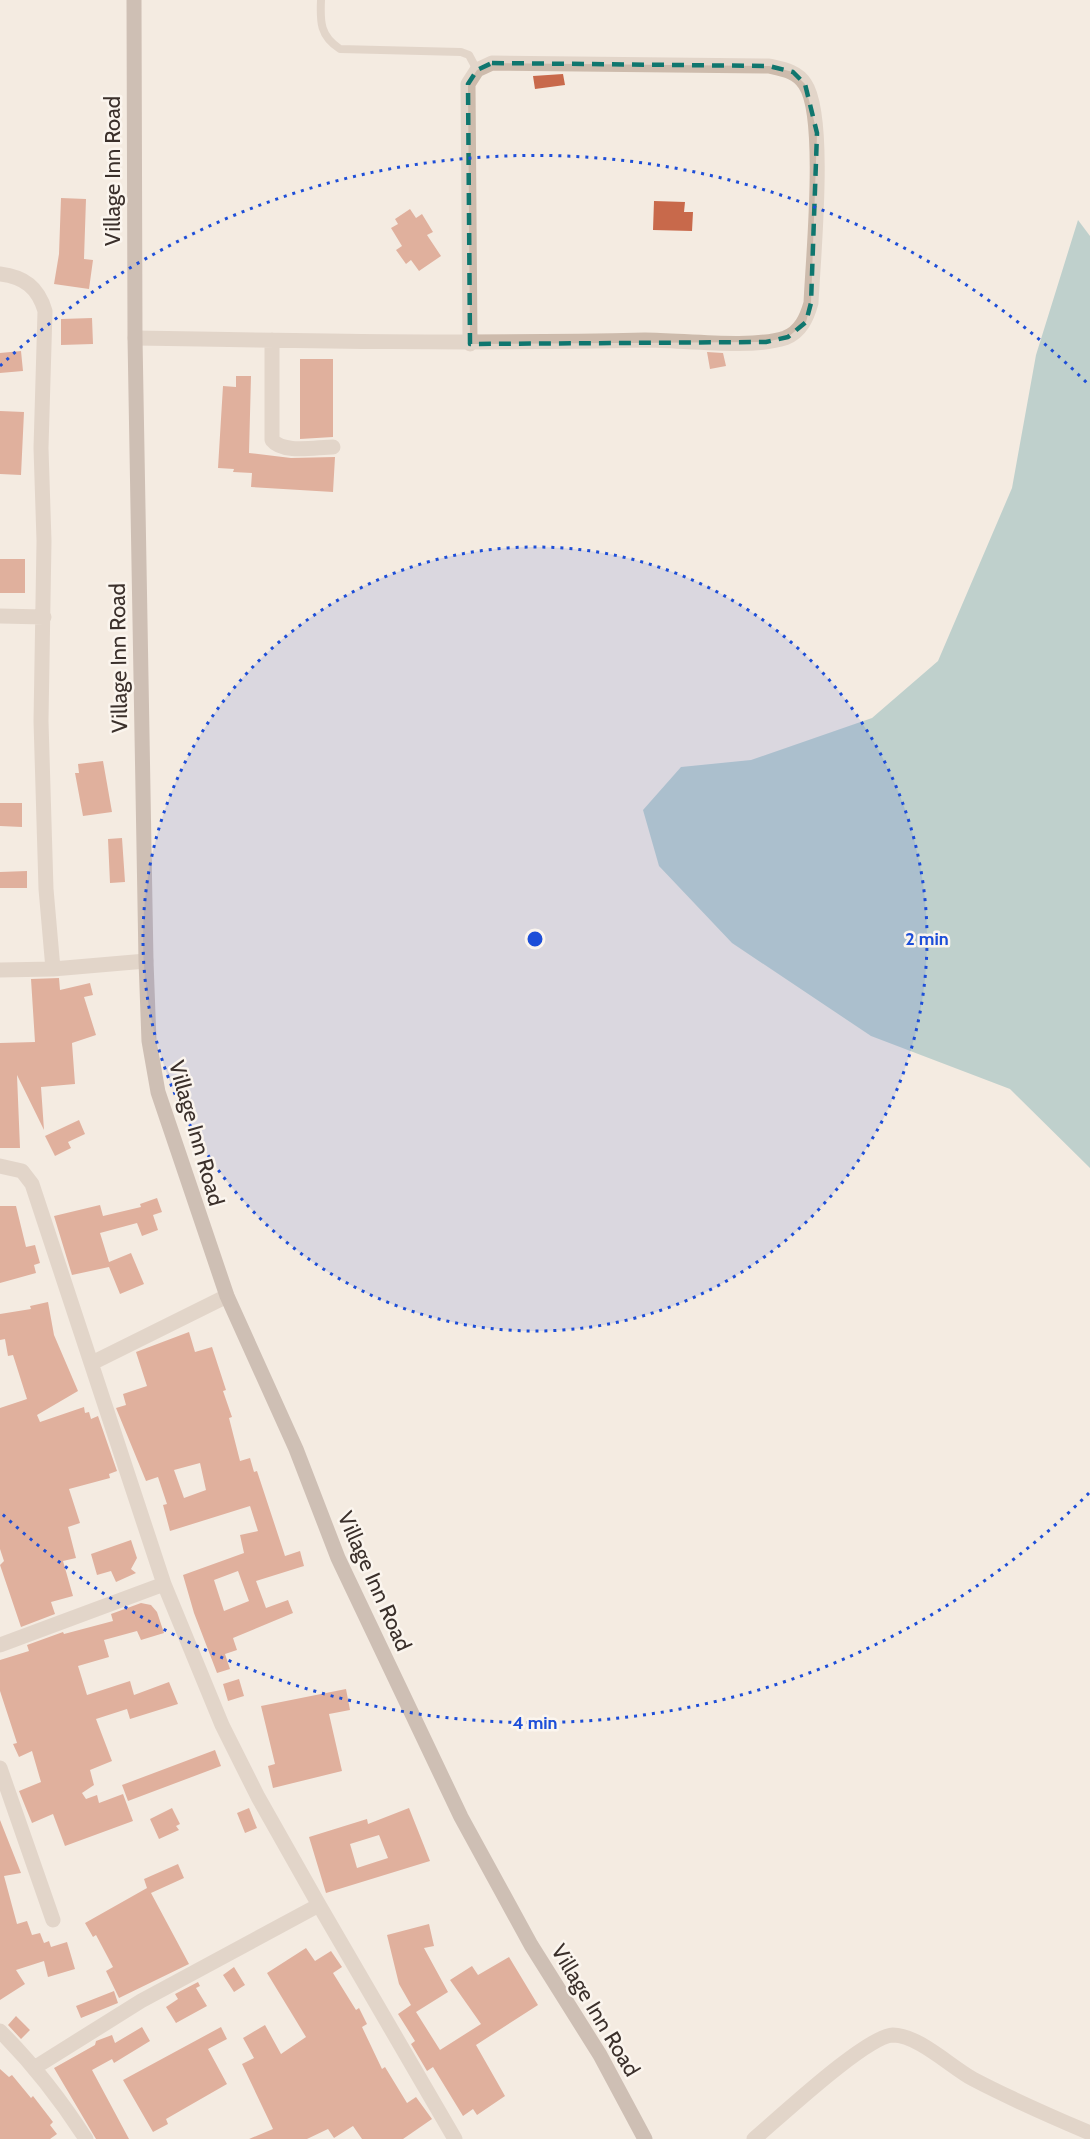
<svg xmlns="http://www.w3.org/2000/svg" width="1090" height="2139" viewBox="0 0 1090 2139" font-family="Cabin,sans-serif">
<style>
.water{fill:#7fb0b2}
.building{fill:#c8694b;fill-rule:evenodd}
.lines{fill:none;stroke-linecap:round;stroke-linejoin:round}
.lane{stroke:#cdbbac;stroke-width:8}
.street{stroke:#cdbbac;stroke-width:15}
.secondary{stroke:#a18a7d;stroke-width:15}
.marked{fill:none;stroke:#0f766e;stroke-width:4.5;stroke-dasharray:12 8;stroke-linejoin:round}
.ring{fill:none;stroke:#1d4ed8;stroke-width:3;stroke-dasharray:3 6}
.labels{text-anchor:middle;stroke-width:5;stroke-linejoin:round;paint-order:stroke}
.street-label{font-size:22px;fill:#3b302b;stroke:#fbf5ee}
.centre{fill:#1d4ed8;stroke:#fbf5ee;stroke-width:3}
.ring-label{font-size:18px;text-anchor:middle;font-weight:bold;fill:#1d4ed8;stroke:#fbf5ee;stroke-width:5;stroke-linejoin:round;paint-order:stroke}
</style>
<rect width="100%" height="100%" fill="#f4ebe1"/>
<path class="water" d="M1078 220 1090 236V1168L1010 1089 871 1036 732 943 659 866 643 810 681 767 751 760 872 718 938 661 1012 488 1036 355Z"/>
<path class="building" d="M563 74 565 85 535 89 533 76Z
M61 198 86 199 84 259 93 260 89 289 54 284 59 254Z
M654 201 685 202 684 212H693L692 231 653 230Z
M410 209 416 218 422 214 433 232 427 235 441 256 419 271 411 260 406 264 396 250 402 246 391 228 398 224 395 219Z
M92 318 93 344 61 345V319Z
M21 351 23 371 0 373V353Z
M707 352 723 353 726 366 710 369Z
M300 359H333V437L300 439Z
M236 376H251L249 453 291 458 335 457 333 492 251 487 252 473 233 472 234 469 218 468 223 386 236 387Z
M0 411 24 412 21 475 0 474Z
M0 559H25V593H0Z
M103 761 112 812 83 816 75 773H79L78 764Z
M0 803H22V827L0 826Z
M122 838 125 882 110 883 108 839Z
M27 871V888H0V872Z
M59 978 60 990 90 983 93 995 84 997 96 1035 72 1043 75 1084 41 1087 44 1130 17 1075 20 1148H0V1043L35 1042 31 979Z
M79 1120 85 1134 68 1142 71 1148 55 1156 45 1136Z
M157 1198 162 1212 153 1215 158 1230 142 1236 137 1223 100 1233 109 1262 131 1253 144 1284 120 1294 109 1267 72 1275 54 1216 100 1205 103 1216 141 1207 140 1204Z
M0 1206H16L26 1247 35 1245 40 1263 34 1265 36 1273 0 1283Z
M48 1302 54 1335 78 1391 37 1415 40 1422 84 1407 85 1413 89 1412 91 1419 98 1416 117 1471 109 1474 110 1478 69 1489 80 1523 68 1527 76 1558 63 1561 73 1596 51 1602 55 1614 21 1627 0 1565 4 1561 0 1549V1408L27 1399 13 1355 8 1356 5 1339 0 1340V1314L31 1309 30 1306Z
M189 1332 195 1352 212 1347 226 1390 223 1391 232 1417 229 1418 240 1461 250 1458 254 1472 257 1471 285 1556 300 1551 304 1566 256 1581 266 1608 288 1600 293 1613 233 1638 237 1650 225 1654 230 1669 217 1673 194 1613 183 1575 244 1553 240 1535 258 1531 250 1506 170 1531 163 1505 167 1504 158 1477 146 1481 116 1408 126 1405 123 1394 147 1386 136 1352ZM200 1463 206 1490 184 1498 174 1470ZM238 1571 249 1601 224 1611 214 1580Z
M131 1540 137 1558 131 1569 136 1573 116 1582 111 1571 97 1575 91 1554Z
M141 1603 151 1605 157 1612 164 1633 141 1640 137 1631 104 1640 109 1657 78 1666 87 1695 130 1681 134 1695 169 1682 178 1704 130 1719 127 1709 96 1719 112 1761 90 1770 94 1785 82 1793 86 1799 97 1795 99 1803 123 1794 133 1821 65 1846 53 1814 32 1823 19 1791 41 1782 32 1751 19 1757 13 1744 17 1743 0 1691V1660L29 1651 27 1645 63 1632 64 1634 113 1621 111 1614Z
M239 1679 244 1696 228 1701 223 1684Z
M346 1689 350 1710 329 1714 342 1771 273 1788 268 1766 275 1764 261 1706Z
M215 1750 221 1766 128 1801 122 1785Z
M172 1808 180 1824 176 1826 179 1830 159 1839 150 1819Z
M249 1808 257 1828 245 1833 237 1813Z
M409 1808 430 1861 326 1893 309 1837 367 1819 368 1824ZM379 1835 388 1858 357 1868 350 1844Z
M0 1820 21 1873 4 1876 17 1924 27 1921 32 1935 40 1933 44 1943 49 1941 51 1947 67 1942 75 1969 48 1977 44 1961 16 1970 25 1984 0 2000Z
M178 1864 184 1878 151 1893 189 1964 119 1998 106 1971 113 1967 96 1935 93 1937 85 1923 147 1888 144 1879Z
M429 1924 434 1946 424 1948 448 1992 416 2012 440 2050 481 2024 450 1980 472 1966 478 1975 509 1957 538 2005 476 2045 505 2096 477 2115 473 2109 463 2116 433 2067 427 2071 411 2044 415 2041 398 2014 411 2005 399 1984 387 1935Z
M306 1948 315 1961 331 1951 342 1967 333 1973 356 2010 359 2008 367 2024 362 2027 382 2069 385 2067 407 2103 416 2097 432 2119 403 2139H362L353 2126 334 2138 328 2129 307 2139H249L273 2129 242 2064 254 2058 243 2038 265 2025 281 2054 306 2037 267 1973Z
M234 1967 245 1985 234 1992 223 1975Z
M198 1982 200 1986 196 1988 207 2006 176 2023 166 2007 178 1999 175 1994Z
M114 1991 118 2003 81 2018 76 2006Z
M16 2016 30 2030 21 2039 8 2025Z
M142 2027 150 2041 114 2063 112 2059 92 2070 129 2139H96L54 2068 95 2045 96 2041 112 2035 115 2043Z
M221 2027 227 2039 208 2049 227 2084 166 2119 168 2124 153 2132 123 2080Z
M0 2069 9 2077 12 2075 31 2098 33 2096 53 2122 50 2125 57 2134 50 2139H0Z"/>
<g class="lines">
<path class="lane" d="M321 0C320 22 320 36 340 49L461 52 469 55 477 70"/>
<path class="street" d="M0 274C24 277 38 287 45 311L41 448 44 541 41 721 46 889 53 969 146 961
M135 338C305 341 475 344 645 340 683 340 752 349 785 338 801 332 807 317 811 303 813 258 827 116 805 84 797 71 782 69 769 66L492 63 477 70 468 84 470 344
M272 340V440C283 454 316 447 333 447
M0 616 44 617
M0 970 53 969
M0 1166 22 1171 32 1184 164 1584 222 1725 258 1797 319 1905 455 2139
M92 1363 227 1296
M0 1645 164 1584
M0 1768 53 1920
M0 2031C33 2064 61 2100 86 2139
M34 2068 141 2001 319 1905
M754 2139C779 2118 866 2036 893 2035 918 2035 951 2067 973 2079 1011 2099 1050 2116 1090 2133"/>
<path class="secondary" d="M134 0 135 338 146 961 149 1041 158 1092 227 1296 296 1449 338 1558 461 1817 531 1945 600 2055 645 2139"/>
</g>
<path d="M0 0H1090V2139H0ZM492 63 769 66 793 72 805 84 817 133 811 303 806 322 788 337 766 342 470 344 468 84 477 70Z" fill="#f4ebe1" fill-opacity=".55" fill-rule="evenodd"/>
<path class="marked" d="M492 63 769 66 793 72 805 84 817 133 811 303 806 322 788 337 766 342 470 344 468 84 477 70Z"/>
<circle cx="535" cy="939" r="392" fill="#1d4ed8" fill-opacity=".12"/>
<g class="ring">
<circle cx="535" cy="939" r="392"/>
<path d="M1089 1493A784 784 0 0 1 0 1512M0 366A784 784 0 0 1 1089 385"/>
</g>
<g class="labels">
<g class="street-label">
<text transform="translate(112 171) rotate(-90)" y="8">Village Inn Road</text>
<text transform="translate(118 658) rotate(-91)" y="8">Village Inn Road</text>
<text transform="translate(197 1133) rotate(74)" y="8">Village Inn Road</text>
<text transform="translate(375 1581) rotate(66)" y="8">Village Inn Road</text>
<text transform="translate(596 2010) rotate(59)" y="8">Village Inn Road</text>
</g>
</g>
<circle cx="535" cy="939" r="9" class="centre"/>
<g class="ring-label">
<text x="927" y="945">2 min</text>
<text x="535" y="1729">4 min</text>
</g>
</svg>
